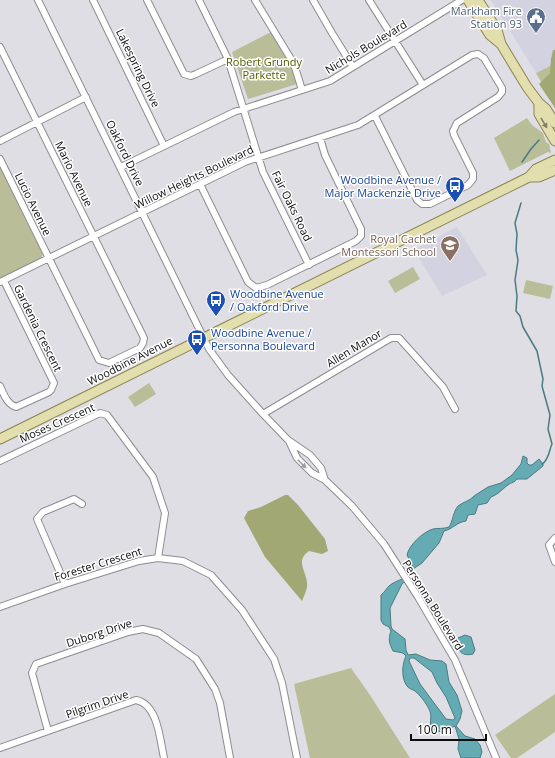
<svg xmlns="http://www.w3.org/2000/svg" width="555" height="758" viewBox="0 0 555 758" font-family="'Open Sans',sans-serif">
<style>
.built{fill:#d3d2e0}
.green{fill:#b9be98}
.forest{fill:#a1a874}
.water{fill:#65abb4;stroke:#4a7b82;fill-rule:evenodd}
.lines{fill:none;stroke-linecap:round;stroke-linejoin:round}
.stream{stroke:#4a7b82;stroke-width:1.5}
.street-casing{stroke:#8c8c92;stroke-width:8}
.primary-casing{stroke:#8b8652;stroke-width:11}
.street{stroke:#fff;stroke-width:6}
.primary{stroke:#e3dead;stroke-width:9}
.oneway{fill:#828065}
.oneway2{fill:#9e9e9f}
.labels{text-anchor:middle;stroke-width:3;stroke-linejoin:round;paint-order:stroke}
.service-label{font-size:11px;fill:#4e5e75;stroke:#fff;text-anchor:end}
.street-label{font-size:11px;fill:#0c0c0e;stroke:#fff}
.park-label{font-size:11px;fill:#535a00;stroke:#fff}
.transit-label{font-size:11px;fill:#164399;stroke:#fff;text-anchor:start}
.education-label{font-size:11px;fill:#785e54;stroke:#fff;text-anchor:end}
</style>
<rect width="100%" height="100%" fill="#dedee4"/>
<path class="built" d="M491 0H555V58L550 66 536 73Z
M457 227 487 275 442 296 414 250Z"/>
<path class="green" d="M271 32 290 63 297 84 248 99 232 52Z
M555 58V106L536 73 550 66Z
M527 118 532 125 543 133 546 142 549 144 551 153 548 152 510 171 494 138Z
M0 165 43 254 41 258 11 273 10 275 0 281Z
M413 267 420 279 395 293 388 281Z
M526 280 553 286 550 299 523 293Z
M149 383 156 394 135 407 128 397Z
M351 668 370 695 410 758H310L294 684Z
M555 694V732L517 758H511L495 735Z"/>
<path class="forest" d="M553 50H555V108L539 84 550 73 551 59Z
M285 495H288L298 505 325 539 328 551 322 554 309 551C295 561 306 570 307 583 308 588 304 596 302 601L265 557 244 518 248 511 261 507Z"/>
<path class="water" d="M523 456 527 458V463L529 465H532L539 459 543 464V466L527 479H517C514 483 512 482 508 485 502 489 499 494 491 497L487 503 478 505 475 514 468 515 466 521C457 522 453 529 444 531L439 543 422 563 413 569 411 575 402 584 390 608 391 626 392 629 405 639 406 650 408 655 416 654 430 660 442 661 446 664 449 682 457 695 462 711 460 719 456 726 465 736 475 739 480 745 482 752 480 758H461L458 749 459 739 455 726 444 731 435 732C426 723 434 718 429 709 426 703 420 695 415 691 412 689 409 689 407 686 401 678 402 664 406 656L403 653 393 651C389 643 388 639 391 631L389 627 383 624 381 620V595C384 593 386 589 389 586 400 577 408 582 412 565L407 555C409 545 423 532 433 529 438 528 443 529 449 527 453 521 453 512 458 506 463 502 470 501 474 496L488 487 501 483 512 475 521 464ZM410 658H414L432 672 437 683 446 697 455 718 453 720 446 719 420 684 409 661Z
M465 635 471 637 475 650 473 654C461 657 456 650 458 638Z"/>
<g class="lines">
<path class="stream" d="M522 162 531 149 539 140
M521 203 515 223 517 234 516 250 518 260 515 280 517 296 516 311 520 316 523 327 537 351 543 379 542 386 550 415 548 429 552 444C549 450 549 460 542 464
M407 574 412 566"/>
<defs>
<path id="street" d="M38 0 209 349 228 375 263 414 288 440 310 455 321 468 325 480
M93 0 164 146
M147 0 184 74 191 76 196 74 228 59
M199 0 228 59 263 172 309 265
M255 0 294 64 302 90
M313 0 332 33 353 67
M369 0 423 85
M0 47 144 338 143 343 140 348 109 363 99 360 0 159
M0 141 86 97
M121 167 234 112 330 81 462 0
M200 184 248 282 256 288 267 285 356 241 361 236V229L325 155 320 138
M0 282 245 162 358 125 472 55 478 54 484 58 502 88V92L498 97 457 123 453 131 454 135 473 173V179L468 185 430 204H422L417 200 375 116
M0 386C4 395 7 404 16 407L49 392 51 390 54 383 4 281
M263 414 391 338H399L443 387 455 409
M289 441 297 458 312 473 325 480 352 506 384 544 418 597 455 660 496 758
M0 461 100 413 107 415 153 477 165 513 158 558
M555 538 549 545 555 562
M65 584 37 519 43 512 74 499 82 504
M0 607 65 584 139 561 158 558 183 561 211 575 242 610 274 659 282 683 297 758
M48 731 32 673 36 664 128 632 143 629 159 633 196 659 215 689 220 703 230 758
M0 748 136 700C158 704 160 740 164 758"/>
<path id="primary" d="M468 0 490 35 501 44 527 87 539 103 546 109 555 123
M478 0 497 30 501 44
M539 103V114L555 141
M529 177H539L555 170
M0 439 529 177 536 169 555 160"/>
</defs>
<use href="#street" class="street-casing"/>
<use href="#primary" class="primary-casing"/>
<use href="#street" class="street"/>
<use href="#primary" class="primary"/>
</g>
<defs><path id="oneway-solid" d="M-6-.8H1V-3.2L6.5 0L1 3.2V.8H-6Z"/></defs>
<use class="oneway" href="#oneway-solid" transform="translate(544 123) rotate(59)"/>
<use class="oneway2" href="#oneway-solid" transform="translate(302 464) rotate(45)"/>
<defs>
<symbol id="civic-pin" viewBox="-11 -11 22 30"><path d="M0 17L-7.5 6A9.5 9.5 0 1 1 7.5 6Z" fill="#5c6f8a" stroke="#fff"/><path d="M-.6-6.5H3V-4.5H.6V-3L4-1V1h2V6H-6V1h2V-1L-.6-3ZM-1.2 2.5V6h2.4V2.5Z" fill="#fff"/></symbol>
<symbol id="bus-pin" viewBox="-11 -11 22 30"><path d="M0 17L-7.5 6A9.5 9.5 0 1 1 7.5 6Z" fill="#1a4fb4" stroke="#fff"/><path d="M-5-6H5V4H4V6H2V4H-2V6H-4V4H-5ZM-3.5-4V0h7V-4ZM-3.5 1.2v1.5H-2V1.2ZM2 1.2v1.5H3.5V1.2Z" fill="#fff"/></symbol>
<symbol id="school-pin" viewBox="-11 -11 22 30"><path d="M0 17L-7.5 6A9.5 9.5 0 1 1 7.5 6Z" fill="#8d6e63" stroke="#fff"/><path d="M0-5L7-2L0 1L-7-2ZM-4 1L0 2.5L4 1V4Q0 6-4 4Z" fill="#fff"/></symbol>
</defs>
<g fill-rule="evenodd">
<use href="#civic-pin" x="525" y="6" width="22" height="30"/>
<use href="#bus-pin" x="444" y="175" width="22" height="30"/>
<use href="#school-pin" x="439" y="234" width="22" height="30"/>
<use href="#bus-pin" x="205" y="289" width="22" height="30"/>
<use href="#bus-pin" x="186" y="328" width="22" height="30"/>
</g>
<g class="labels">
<g class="service-label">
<text x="522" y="15">Markham Fire<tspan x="522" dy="13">Station 93</tspan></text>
</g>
<g class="street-label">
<text transform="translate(366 47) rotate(-31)" y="4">Nichols Boulevard</text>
<text transform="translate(138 68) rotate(64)" y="4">Lakespring Drive</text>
<text transform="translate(125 153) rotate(64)" y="4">Oakford Drive</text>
<text transform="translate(74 174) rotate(64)" y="4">Mario Avenue</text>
<text transform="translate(194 177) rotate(-26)" y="4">Willow Heights Boulevard</text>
<text transform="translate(33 204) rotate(64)" y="4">Lucio Avenue</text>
<text transform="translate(292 206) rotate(64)" y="4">Fair Oaks Road</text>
<text transform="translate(38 328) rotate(64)" y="4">Gardenia Crescent</text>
<text transform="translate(354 348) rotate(-31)" y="4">Allen Manor</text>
<text transform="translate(130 361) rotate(-27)" y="4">Woodbine Avenue</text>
<text transform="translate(57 423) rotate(-24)" y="4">Moses Crescent</text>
<text transform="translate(98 564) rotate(-17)" y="4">Forester Crescent</text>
<text transform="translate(433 605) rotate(58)" y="4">Personna Boulevard</text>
<text transform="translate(99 633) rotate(-18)" y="4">Duborg Drive</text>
<text transform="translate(97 704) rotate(-19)" y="4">Pilgrim Drive</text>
</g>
<g class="park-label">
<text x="264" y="66">Robert Grundy<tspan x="264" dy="13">Parkette</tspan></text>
</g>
<g class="transit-label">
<text x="441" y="184" text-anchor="end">Woodbine Avenue /<tspan x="441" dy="13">Major Mackenzie Drive</tspan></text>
<text x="230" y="298">Woodbine Avenue<tspan x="230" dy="13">/ Oakford Drive</tspan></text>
<text x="211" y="337">Woodbine Avenue /<tspan x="211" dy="13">Personna Boulevard</tspan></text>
</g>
<g class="education-label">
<text x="436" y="243">Royal Cachet<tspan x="436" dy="13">Montessori School</tspan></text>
</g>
</g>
<path d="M411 734v6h75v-6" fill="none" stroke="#0c0c0e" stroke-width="2"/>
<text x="417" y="734" font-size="12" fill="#0c0c0e" stroke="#ffffff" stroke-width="3" paint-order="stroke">100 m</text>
</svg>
